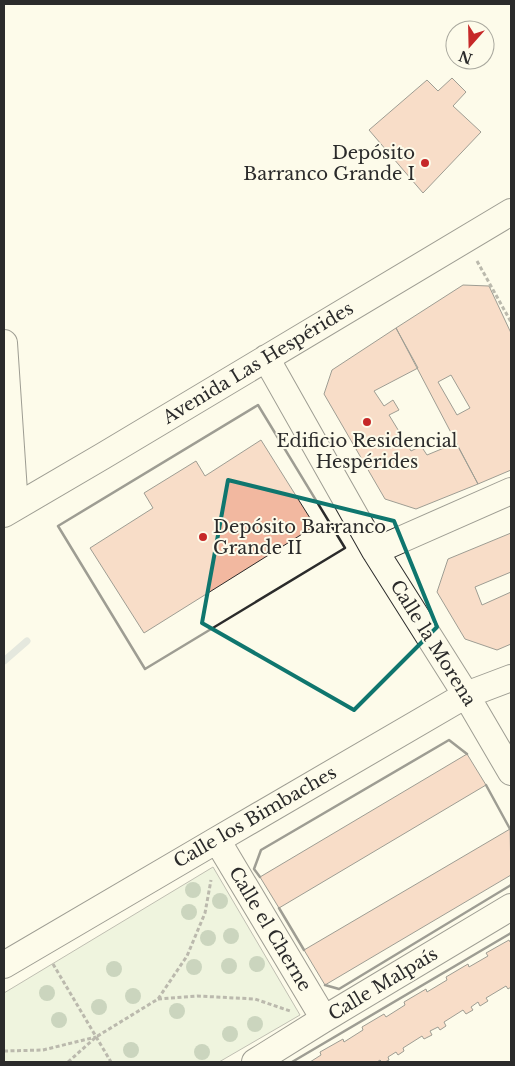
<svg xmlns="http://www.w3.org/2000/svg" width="515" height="1066" viewBox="0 0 515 1066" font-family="'Libre Baskerville',serif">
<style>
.green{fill:#deebd1;stroke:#74746e}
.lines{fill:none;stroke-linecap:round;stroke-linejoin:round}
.stream{stroke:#c7d0d0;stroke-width:7}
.building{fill:#f2b8a0;stroke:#2b2b2b;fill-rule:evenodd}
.minor-casing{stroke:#2b2b2b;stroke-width:28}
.path{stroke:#6a6964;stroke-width:3;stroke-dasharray:4 2.5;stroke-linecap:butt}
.minor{stroke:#fdfbea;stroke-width:26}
.wall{stroke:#2b2b2b;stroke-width:2.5}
.tree{fill:#8ea78a}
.marked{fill:none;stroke:#0f766e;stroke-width:4;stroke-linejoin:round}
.poi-dot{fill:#c62828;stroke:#fdfbea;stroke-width:2}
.labels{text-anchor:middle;stroke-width:4;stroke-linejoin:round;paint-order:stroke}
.poi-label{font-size:18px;fill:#2b2b2b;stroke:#fdfbea;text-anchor:end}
.street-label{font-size:18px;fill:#2b2b2b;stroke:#fdfbea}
</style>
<rect width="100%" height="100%" fill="#fdfbea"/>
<path class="green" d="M213 867 300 1015 219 1062H4V993Z"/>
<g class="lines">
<path class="stream" d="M4 661 27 641"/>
</g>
<path class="building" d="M452 78 466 92 453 106 481 132 423 193 369 130 427 80 438 91Z
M463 285 489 286 511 333V470L478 484 396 328ZM451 375 470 408 457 415 438 382Z
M396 328 418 368 374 391 384 406 393 400 399 410 389 415 411 451 421 446 427 455 456 443 478 484 416 509 385 499 324 394 332 370Z
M261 440 315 526 144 633 90 548 153 508 144 493 196 461 205 476Z
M511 533V572L475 587 482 605 511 592V644L497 650 465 639 437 592 448 559Z
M467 754 486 785 279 908 260 877Z
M510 829 511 875 325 985 304 950Z
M509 940 510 942 511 941V987L508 989 506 986 486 998 488 1001 480 1006 478 1002 471 1007 473 1010 466 1014 463 1010 444 1022 446 1026 440 1030 438 1027 430 1031 432 1035 424 1039 422 1036 403 1048 404 1051 398 1055 396 1052 388 1057 389 1060 385 1062H382L380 1060 377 1062H310L321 1055 320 1052 343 1039 344 1042 363 1030 362 1027 384 1014 386 1017 405 1005 404 1002 426 989 427 992 447 980 446 977 468 964 469 967 488 956 486 953Z"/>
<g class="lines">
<defs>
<path id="minor" d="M4 343 15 507
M266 358 375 551 466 695 511 772
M4 514 103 456 511 212
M375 551 511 491
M217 840 324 1019
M4 965 217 840 466 695 511 678
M255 1062 324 1019 511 907"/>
</defs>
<use href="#minor" class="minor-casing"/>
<path class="path" d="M477 261 511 322
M53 964 111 1062
M158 999 197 996 255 999 290 1011
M4 1051 43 1050 96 1037
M68 1062 96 1037 158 999 187 956 205 913 211 880"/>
<use href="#minor" class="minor"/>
<path class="wall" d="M258 405 345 548 145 669 58 526Z
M486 785 510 829
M260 877 254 869 261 850 449 740 467 754
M279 908 304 950
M325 985 339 989 511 885
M292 1062 511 933"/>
</g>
<g class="tree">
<circle cx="193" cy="890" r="8"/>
<circle cx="220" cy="901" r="8"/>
<circle cx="189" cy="912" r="8"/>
<circle cx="231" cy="936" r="8"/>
<circle cx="208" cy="938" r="8"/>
<circle cx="257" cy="964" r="8"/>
<circle cx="229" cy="966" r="8"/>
<circle cx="194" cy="967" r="8"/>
<circle cx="114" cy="969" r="8"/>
<circle cx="47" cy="993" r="8"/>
<circle cx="133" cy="996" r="8"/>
<circle cx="99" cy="1007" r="8"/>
<circle cx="177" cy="1011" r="8"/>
<circle cx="59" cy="1020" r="8"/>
<circle cx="255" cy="1024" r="8"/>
<circle cx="230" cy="1034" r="8"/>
<circle cx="131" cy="1050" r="8"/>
<circle cx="202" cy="1052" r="8"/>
</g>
<path d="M0 0H515V1066H0ZM228 480 394 521 437 627 354 710 202 623Z" fill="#fdfbea" fill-opacity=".55" fill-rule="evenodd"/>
<path class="marked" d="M228 480 394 521 437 627 354 710 202 623Z"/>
<g class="poi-dot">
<circle cx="425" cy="163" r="5"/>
<circle cx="367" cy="422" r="5"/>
<circle cx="203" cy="537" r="5"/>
</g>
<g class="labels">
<g class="poi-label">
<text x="415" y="159">Depósito<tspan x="415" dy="21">Barranco Grande I</tspan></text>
<text x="367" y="447" text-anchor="middle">Edificio Residencial<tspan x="367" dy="21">Hespérides</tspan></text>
<text x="213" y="533" text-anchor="start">Depósito Barranco<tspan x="213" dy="21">Grande II</tspan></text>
</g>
<g class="street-label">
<text transform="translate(258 363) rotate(-31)" y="6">Avenida Las Hespérides</text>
<text transform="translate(433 643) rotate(58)" y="6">Calle la Morena</text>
<text transform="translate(255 817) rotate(-30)" y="6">Calle los Bimbaches</text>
<text transform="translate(270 929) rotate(59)" y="6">Calle el Cherne</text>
<text transform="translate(383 984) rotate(-31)" y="6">Calle Malpaís</text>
</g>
</g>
<rect width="515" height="1066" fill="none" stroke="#2b2b2b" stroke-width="10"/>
<g transform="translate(470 45) rotate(200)"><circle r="24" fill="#fdfbea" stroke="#a9a89e"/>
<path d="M0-4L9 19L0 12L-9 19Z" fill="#c62828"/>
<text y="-8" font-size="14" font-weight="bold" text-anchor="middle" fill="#2b2b2b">N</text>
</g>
</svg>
